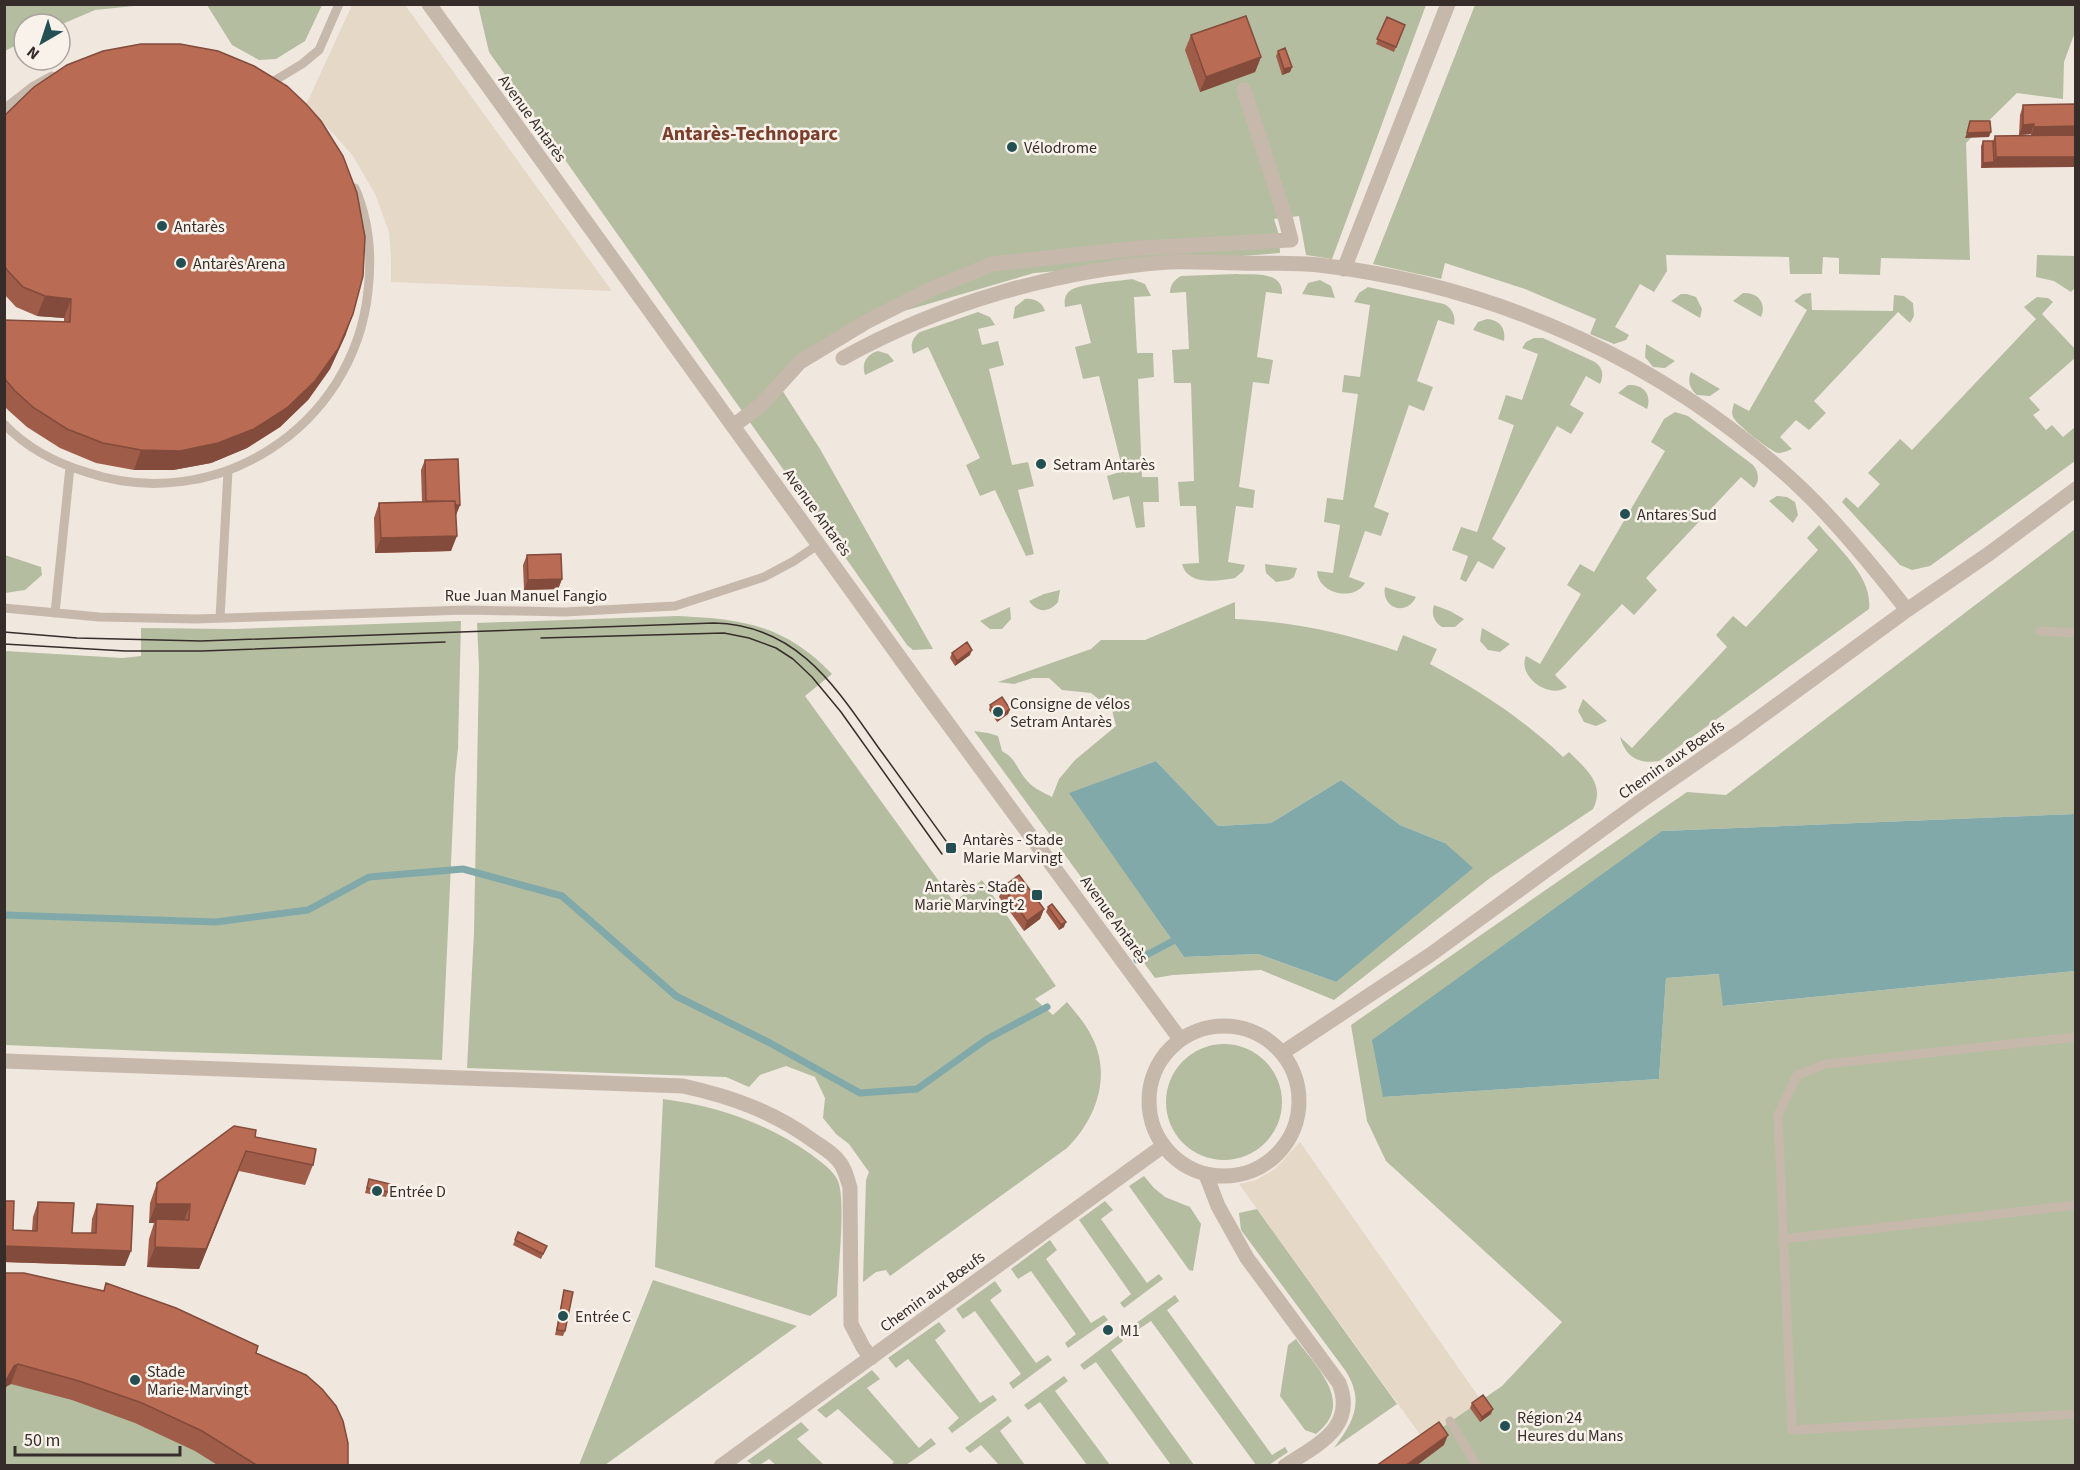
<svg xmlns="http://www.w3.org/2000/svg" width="2080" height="1470" viewBox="0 0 2080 1470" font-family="'Source Sans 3',sans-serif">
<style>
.green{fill:#b4bda0;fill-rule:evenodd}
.plaza{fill:#e6d8c7}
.water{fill:#81a9aa}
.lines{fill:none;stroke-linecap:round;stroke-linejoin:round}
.stream{stroke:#81a9aa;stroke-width:7}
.lane{stroke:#c7b8ac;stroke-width:9}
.street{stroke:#c7b8ac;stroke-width:15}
.tram{stroke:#362d2a;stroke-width:1.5}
.wall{fill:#9f5c48}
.shaded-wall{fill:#824b3b}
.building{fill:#b96b54;stroke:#824b3b;stroke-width:1.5}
.poi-dot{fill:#245053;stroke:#f8f2ea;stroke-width:2}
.labels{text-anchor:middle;stroke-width:5;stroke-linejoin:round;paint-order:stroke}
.street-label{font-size:16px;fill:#362d2a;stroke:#f8f2ea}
.poi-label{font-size:16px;fill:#362d2a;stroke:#f8f2ea;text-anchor:start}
.quarter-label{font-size:20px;font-weight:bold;fill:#7c3e2c;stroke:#f8f2ea}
</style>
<rect width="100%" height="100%" fill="#f0e7df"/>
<path class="green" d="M5 4H144V5L95 10 60 25 24 24V41L5 51Z
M207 5H322L305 41 276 59 259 60 232 45Z
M478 5H1426L1332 259 1306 255 1299 216 1274 219 1279 235 1280 253 1034 273 897 313 812 359 782 390 820 449 933 649 913 650 907 645 489 52Z
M1475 5H2075V32L2064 62 2063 99 2017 93 1966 143 1970 260 1881 258 1880 275 1839 274V258L1823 257 1822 274H1790L1789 257 1666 255 1667 271 1654 292 1640 284 1615 327 1629 335 1626 340 1614 344 1590 334 1596 319 1525 289 1445 263 1441 279 1373 264Z
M2037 255 2075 256V288L2071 292 2054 281 2036 277Z
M1236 274C1252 275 1283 270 1282 294L1266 292 1257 357 1273 360 1269 384 1253 382 1239 487 1255 490 1253 508 1236 506 1228 562 1245 565 1243 571 1235 578C1217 581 1188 586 1182 564L1199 563 1196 506H1180L1178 482 1194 481 1191 383H1174L1172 350 1189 349 1186 292 1170 293C1170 285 1174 280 1181 276Z
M1132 279 1145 284 1151 296 1134 297 1137 353H1153L1154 377 1138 379 1142 477H1158L1159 502H1143L1145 527 1136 528 1129 496 1113 500 1107 476 1123 471 1099 376 1083 379 1075 347 1091 343 1081 304 1065 307C1064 300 1065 294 1071 290 1079 284 1120 281 1132 279Z
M1320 280 1331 286 1335 298 1302 294 1308 283Z
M1368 287 1444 304C1452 308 1456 316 1454 325L1438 320 1417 381 1433 387 1424 411 1409 405 1374 507 1389 513 1381 536 1365 531 1349 577 1365 583C1354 602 1318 594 1317 571L1333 573 1340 525 1324 522 1327 498 1343 500 1358 394 1342 392 1344 375 1360 377 1370 305 1354 302 1359 293Z
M1743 293C1758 292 1767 303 1761 317L1733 301Z
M1811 293 1812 310 1893 311 1894 295 1904 296 1913 303 1914 316 1910 323 1898 312 1814 401 1826 413 1809 430 1796 420 1780 437 1792 449C1787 451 1783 453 1778 453 1770 451 1736 424 1733 417 1731 412 1733 408 1734 403L1749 411 1807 310 1794 301 1803 294Z
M1681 294H1687L1696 297 1702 309 1700 318 1671 301Z
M2037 297 2048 298 2053 302 2042 314 2075 349V358L2029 398 2040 410 2033 415 2046 430 2052 425 2063 437 2075 427V461L1930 566 1912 570 1900 565 1842 502 1846 497 1858 508 1880 484 1868 473 1900 439 1912 450 2036 319 2024 307Z
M1025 299C1034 298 1042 302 1045 311L1013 319 1015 307Z
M978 312 990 317 995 325 978 329 982 345 998 341 1004 365 989 369 1012 465 1028 462 1034 486 1018 490 1034 554 1026 556 995 490 980 496 966 465 980 458 928 347 913 354C910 345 912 338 920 332Z
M1487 319C1500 320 1506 328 1504 341L1473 330 1478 322Z
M1534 338H1543L1595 362C1603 368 1604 375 1600 384L1586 376 1570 405 1584 413 1571 434 1557 426 1492 539 1506 548 1493 569 1478 561 1466 582 1460 579 1468 556 1452 550 1461 527 1477 532 1514 425 1498 419 1506 395 1522 400 1538 354 1522 348 1526 342Z
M1646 344 1675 361 1665 368 1653 367 1645 357Z
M878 351 888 354 894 361 865 375C861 363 867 354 878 351Z
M1691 372 1720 389 1710 396 1697 395C1690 389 1687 381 1691 372Z
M1628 385C1644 384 1652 395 1647 409L1618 393Z
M1675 412 1688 416 1753 465C1759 472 1760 481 1754 488L1741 477 1646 578 1657 590 1634 615 1622 604 1555 675 1567 687C1549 700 1517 676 1526 656L1540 664 1581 594 1567 585 1580 564 1594 572 1665 451 1651 442 1664 419Z
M1777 496 1787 497 1795 502 1798 515 1793 523 1769 501Z
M1819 525C1838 548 1873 577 1869 609L1659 761C1639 764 1626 758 1620 737L1632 748 1727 647 1716 635 1733 616 1746 627 1818 550 1807 538Z
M2075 529V814L1662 831 1383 1097 1659 1079 1666 978 1720 974 1724 1006 2075 971V1465H1387L1502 1386 1562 1322 1386 1161 1367 1121 1351 1025 1687 792 1726 795Z
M5 555 41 567 42 575 25 590 5 593Z
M1265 564 1297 568 1294 577 1289 580 1276 582 1266 573Z
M1385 587 1416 597C1406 617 1381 608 1385 587Z
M1060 590 1058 602C1049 613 1037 613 1029 601L1044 594Z
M1235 602V619C1294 622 1341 632 1397 651L1403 635 1437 649 1430 664C1479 690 1523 719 1563 757L1569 752C1585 768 1606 784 1593 809L1490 878 1334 1000 1261 970 1173 975 1155 978 974 731 988 733 998 736 1002 751C1016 759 1015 765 1024 777 1031 787 1042 792 1052 797L1059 779 1075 760 1116 726 1112 710 1091 693 1062 690 1049 678H1033L1014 684 998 682 1091 649 1101 640H1145ZM1156 761 1218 826 1271 823 1341 780 1400 825 1445 843 1336 982 1258 954 1184 957 1070 793Z
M1434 605 1450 611 1464 619 1455 627H1442C1434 622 1431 614 1434 605Z
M1010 607 1011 619 1002 629H990L980 621Z
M678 616C743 619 785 625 832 674L805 696 954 902 982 880 1056 986 1035 999 1053 1015 1067 1002C1076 1013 1086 1024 1092 1037 1112 1076 1096 1119 1067 1148L890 1276 886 1270 876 1272 863 1282 866 1180 869 1172 849 1144 836 1134 823 1118 825 1098 815 1077 786 1066 760 1075 749 1087 726 1077 467 1068 474 932 479 668 477 623Z
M461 621 458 748 455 776 442 1060 147 1051 5 1045V651L123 658 141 656V628L234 629Z
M1482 628 1510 644 1500 652 1488 650 1480 641Z
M1583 699 1607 721 1596 726 1584 722 1578 711Z
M1166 1102a58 58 0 1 1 116 0a58 58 0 1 1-116 0Z
M663 1099C717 1106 767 1123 812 1155 821 1162 833 1170 838 1181 846 1201 838 1271 837 1296L810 1316 655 1267Z
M1144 1176 1154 1188 1165 1197 1190 1207 1201 1224 1193 1271 1189 1270 1129 1186Z
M1105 1201 1113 1210 1101 1219 1147 1283 1159 1274 1163 1279 1124 1308 1120 1303 1131 1294 1079 1220Z
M1257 1209 1397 1404 1334 1448C1354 1421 1365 1401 1345 1370L1241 1230 1239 1213Z
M1050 1240 1057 1250 1046 1259 1091 1323 1104 1315 1108 1320 1068 1348 1065 1343 1076 1334 1031 1271 1018 1279 1011 1269Z
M653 1280 797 1326 605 1465H579Z
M995 1281 1002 1291 990 1300 1036 1363 1048 1355 1052 1360 1013 1389 1009 1383 1021 1374 975 1311 963 1319 956 1309Z
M4 1292 341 1465H5Z
M1175 1295 1179 1301 1167 1310 1272 1455 1285 1447 1288 1452 1269 1465H1256L1151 1321 1139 1329 1135 1324Z
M939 1322 946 1331 935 1340 980 1403 993 1395 997 1400 952 1433 948 1428 959 1418 908 1359 896 1368 888 1358Z
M1119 1335 1123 1341 1111 1350 1194 1465H1171L1096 1362 1084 1370 1080 1365Z
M1296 1339C1316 1367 1356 1403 1316 1434L1305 1430 1280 1396 1288 1345Z
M872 1370 880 1379 867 1388 919 1448 931 1438 936 1444 906 1465H891L894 1462 838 1409 826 1418 817 1410Z
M1064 1376 1068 1381 1055 1391 1110 1465H1087L1040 1402 1028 1410 1024 1405Z
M1008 1416 1012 1421 1000 1431 1025 1465H999L981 1445 970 1453 965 1448Z
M801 1422 809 1430 797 1439 824 1465H776L769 1459C760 1465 756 1468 747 1461Z"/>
<path class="plaza" d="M352 5H405L612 291 391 282V260L389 232 375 194 353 156 330 130 304 109Z
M1300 1142 1481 1400 1424 1440 1239 1184 1256 1180 1275 1169Z"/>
<path class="water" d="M1156 761 1218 826 1271 823 1341 780 1400 825 1445 843 1473 868 1336 982 1258 954 1184 957 1069 793Z
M2075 814V971L1723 1006 1719 974 1666 978 1659 1079 1383 1097 1372 1040 1662 831Z"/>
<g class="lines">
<path class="stream" d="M4 915 216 922 308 910 369 877 463 869 562 896 676 996 770 1043 860 1093 917 1089 987 1039 1047 1007
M1137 960 1173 941"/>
<path class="lane" d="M269 84 302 64 319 50 339 4
M4 109 32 87 52 76
M4 424C26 447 56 463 86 472 216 516 354 427 368 291 372 257 369 220 355 188
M4 608 99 617 196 619 466 610 565 612 675 606 764 577 794 561 819 544
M55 613 70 467
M220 618 228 471
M2040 631 2076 633
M2076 1037 1826 1064 1797 1075 1778 1115 1792 1430 2076 1414
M1784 1239 2076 1205
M1450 1421 1477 1466"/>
<path class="street" d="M429 4 921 687 1180 1039
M1344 269 1448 4
M843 358C942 303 1057 270 1169 262 1193 261 1217 263 1241 263 1267 264 1293 262 1319 265 1501 286 1672 365 1805 492 1842 528 1875 569 1907 610
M733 426 761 405 800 362 866 322 927 291 992 264 1140 248 1291 240 1285 217 1244 90
M1149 1101a75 75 0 1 1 150 0a75 75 0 1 1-150 0Z
M1282 1053 1430 955 1641 801 1740 732 1907 610 1990 553 2076 489
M4 1061 683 1086C733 1097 774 1112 815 1142 822 1147 831 1152 837 1159 845 1167 847 1178 850 1188L851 1324 863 1347 871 1358
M1206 1175 1218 1206 1247 1258 1339 1383C1357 1428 1316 1445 1285 1466
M721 1466 1163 1146"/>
<path class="tram" d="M4 632 77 638 201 641 714 623C797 625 835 686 878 747 903 781 927 815 951 848
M541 638 724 633 749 638 776 648 793 659 812 677 841 712 942 854
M4 644 125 651H202L445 642"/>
</g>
<path class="wall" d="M1387 17 1405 25 1394 52 1376 44Z
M1191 35 1261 57 1255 72 1200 92 1185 50Z
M1278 51 1292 67 1290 72 1282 75 1276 56Z
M2023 105 2076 135V162L2074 167 1981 168V146L1983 141H1993L1995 136H2031V134L2019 135 2020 115Z
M4 116 346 334 330 369 308 400 280 427 247 448 211 463 173 470H134L96 463 60 448 27 427 8 410 4 406V320L64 322V318L37 316 16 307 4 294Z
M425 460 460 505 456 515 451 551 375 553 374 518 379 503 422 502 421 470Z
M527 555 562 579 558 589 524 590 523 565Z
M952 653 970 655 955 666 950 658Z
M990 705 1010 709 1008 714 997 722 989 710Z
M1003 887 1044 909 1040 919 1024 931 999 897Z
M1048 907 1064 927 1059 930 1046 912Z
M255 1137 313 1165 305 1185 239 1171 199 1269 147 1267 149 1239 154 1223H149L150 1203 157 1183Z
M369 1179 388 1192 386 1197 365 1193Z
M4 1201 13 1230 32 1231 33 1217 38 1202 72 1233H91L92 1219 97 1204 125 1266 4 1262Z
M515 1240 547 1246 541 1259 513 1245Z
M4 1273 256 1353 348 1466H219L195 1451 135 1423 72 1400 11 1384 7 1386 4 1390Z
M564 1290 565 1331 563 1336 555 1335Z
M1472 1403 1491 1414 1480 1422 1470 1408Z"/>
<path class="shaded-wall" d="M1261 57 1255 72 1200 92 1206 77Z
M1292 67 1290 72 1282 75 1284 69Z
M2034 124 2031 134 2019 135 2023 125Z
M2076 126V132L2074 136 2031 137 2034 127Z
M1991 132 1989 137 1965 138 1967 133Z
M1996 157H2076V162L2074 167H1992Z
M1994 162 1992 167 1981 168 1983 163Z
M45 296 71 299 64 318 37 316Z
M353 314 346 334 330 369 308 400 280 427 247 448 211 463 173 470H134L141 450Z
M460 505 456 515 423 516 426 506Z
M457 536 451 551 375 553 381 538Z
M562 579 558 589 524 590 528 580Z
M972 650 970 655 955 666 957 661Z
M1010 709 1008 714 997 722 999 717Z
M1044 909 1040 919 1024 931 1027 921Z
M1066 922 1064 927 1059 930 1061 925Z
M246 1151 199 1269 147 1267 155 1247 206 1249Z
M156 1204H190L183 1224 156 1219 154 1223H149Z
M4 1246 131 1251 125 1266 4 1262Z
M18 1364 11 1384 7 1386 4 1390V1384L14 1366Z
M1493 1409 1491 1414 1480 1422 1482 1417Z
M1448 1435 1444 1445 1416 1466H1405Z"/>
<path class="building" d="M1246 16 1261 57 1206 77 1191 35Z
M1387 17 1405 25 1396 47 1377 39Z
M141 44H180L218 51 254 66 287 86 306 104 321 121 343 156 357 193 365 237 363 276 353 314 338 349 315 381 287 408 254 429 218 443 180 451 141 450 103 443 67 429 34 408 15 391 4 378V320L70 322 71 299 45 296 23 287 7 270 4 265V116L34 87 67 65 103 51Z
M1285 48 1292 67 1284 69 1278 51Z
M2076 104V126L2034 127V124L2023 125V105Z
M1970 121H1990L1991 132 1967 133Z
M2076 135V157H1996L1995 136Z
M1983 141H1993L1994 162 1983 163Z
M458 459 460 505H455V501H426L425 460Z
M455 501 457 536 381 538 379 503Z
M561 554 562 579 528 580 527 555Z
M967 642 972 650 957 661 952 653Z
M1002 697 1010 709 999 717 990 705Z
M1019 875 1044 909 1027 921 1003 887Z
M1052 904 1066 922 1061 925 1048 907Z
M234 1126 256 1130 255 1137 316 1149 313 1165 246 1151 206 1249 155 1247 156 1219 189 1220 190 1204H156L157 1183Z
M369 1179 390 1184 388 1192 367 1188Z
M4 1201H14L13 1230 37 1231 38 1202 74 1203 72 1233H96L97 1204 133 1206 131 1251 4 1246Z
M518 1232 547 1246 543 1254 515 1240Z
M4 1273H24L104 1291 106 1283 176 1308 258 1346 256 1353 306 1375 322 1389 336 1406 343 1421 348 1443V1466H258L202 1431 142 1403 79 1381 18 1364 14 1366 4 1384Z
M564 1290 573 1292 565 1331 557 1330Z
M1483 1395 1493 1409 1482 1417 1472 1403Z
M1439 1422 1448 1435 1405 1466H1376Z"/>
<g class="poi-dot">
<circle cx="1012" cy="147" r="6"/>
<circle cx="162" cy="226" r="6"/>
<circle cx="181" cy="263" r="6"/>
<circle cx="1041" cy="464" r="6"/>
<circle cx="1625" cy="514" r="6"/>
<circle cx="998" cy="712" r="6"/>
<rect x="945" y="842" width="12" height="12" rx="3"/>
<rect x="1031" y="889" width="12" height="12" rx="3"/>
<circle cx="377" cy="1191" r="6"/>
<circle cx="563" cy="1316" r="6"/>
<circle cx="1108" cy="1330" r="6"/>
<circle cx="135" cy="1380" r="6"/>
<circle cx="1505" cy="1426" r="6"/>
</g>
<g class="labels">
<g class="street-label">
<text transform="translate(533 118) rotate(54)" y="6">Avenue Antarès</text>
<text transform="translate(818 512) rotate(54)" y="6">Avenue Antarès</text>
<text x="526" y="601">Rue Juan Manuel Fangio</text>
<text transform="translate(1671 759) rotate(-35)" y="6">Chemin aux Bœufs</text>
<text transform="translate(1115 919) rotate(54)" y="6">Avenue Antarès</text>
<text transform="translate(932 1291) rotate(-36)" y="6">Chemin aux Bœufs</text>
</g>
<g class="poi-label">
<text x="1024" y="153">Vélodrome</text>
<text x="174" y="232">Antarès</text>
<text x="193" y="269">Antarès Arena</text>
<text x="1053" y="470">Setram Antarès</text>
<text x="1637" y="520">Antares Sud</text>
<text x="1010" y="709">Consigne de vélos<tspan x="1010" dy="18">Setram Antarès</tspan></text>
<text x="963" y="845">Antarès - Stade<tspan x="963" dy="18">Marie Marvingt</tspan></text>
<text x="1025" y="892" text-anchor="end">Antarès - Stade<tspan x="1025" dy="18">Marie Marvingt 2</tspan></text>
<text x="389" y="1197">Entrée D</text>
<text x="575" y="1322">Entrée C</text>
<text x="1120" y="1336">M1</text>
<text x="147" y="1377">Stade<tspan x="147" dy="18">Marie-Marvingt</tspan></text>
<text x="1517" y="1423">Région 24<tspan x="1517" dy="18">Heures du Mans</tspan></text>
</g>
<g class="quarter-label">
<text x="750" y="140">Antarès-Technoparc</text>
</g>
</g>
<rect width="2080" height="1470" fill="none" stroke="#362d2a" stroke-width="12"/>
<g transform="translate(42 42) rotate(219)"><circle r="28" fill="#f8f2ea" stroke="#aaa39d" stroke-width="1.5"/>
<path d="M0-4.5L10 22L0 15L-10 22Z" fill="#245053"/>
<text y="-9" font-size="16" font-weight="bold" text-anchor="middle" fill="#362d2a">N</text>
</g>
<path d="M15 1446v9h165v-9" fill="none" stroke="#362d2a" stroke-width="3"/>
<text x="24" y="1446" font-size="18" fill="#362d2a" stroke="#f8f2ea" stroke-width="4.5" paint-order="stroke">50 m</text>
</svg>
